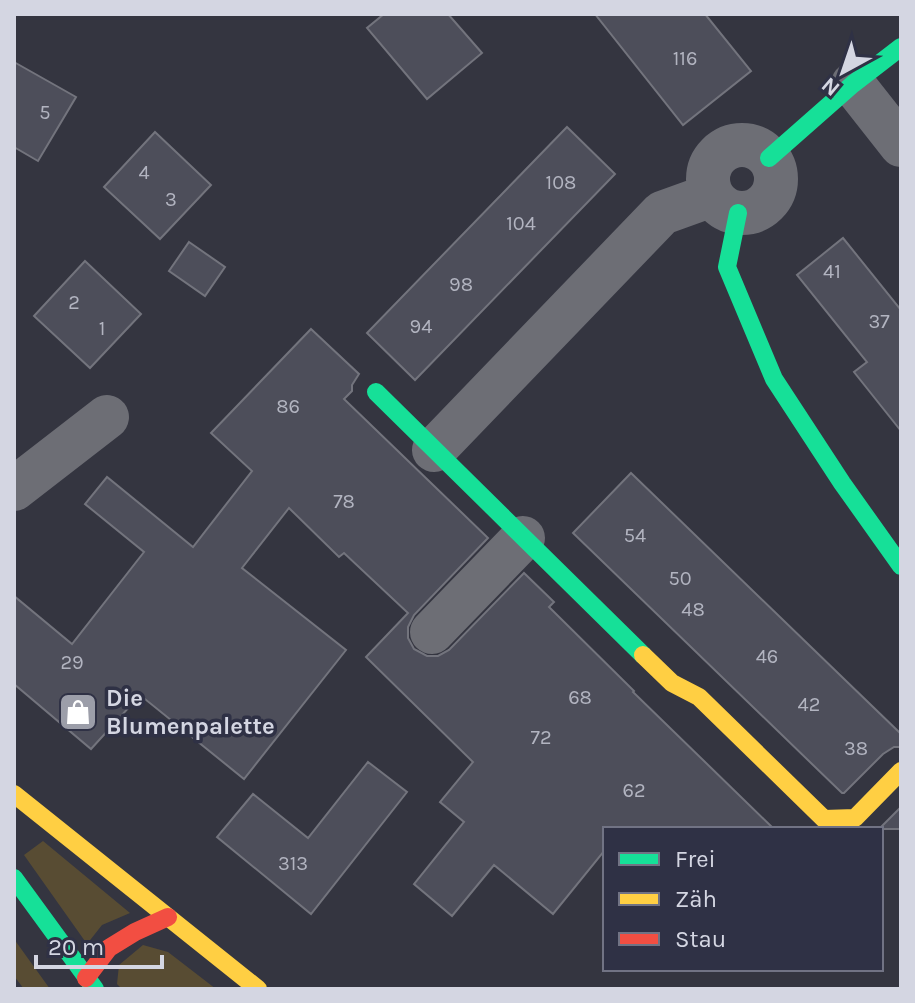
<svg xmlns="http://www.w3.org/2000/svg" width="915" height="1003" viewBox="0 0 915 1003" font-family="Karla,sans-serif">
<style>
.green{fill:#584c33}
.building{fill:#4d4e5a;stroke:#73747d;stroke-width:2}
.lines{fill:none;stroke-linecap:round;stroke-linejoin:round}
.street{stroke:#6d6e75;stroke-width:44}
.fast{stroke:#16e098;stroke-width:18}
.slow{stroke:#ffcf43;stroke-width:18}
.jam{stroke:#f24e42;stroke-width:18}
.labels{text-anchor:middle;stroke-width:7;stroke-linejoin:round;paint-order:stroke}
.number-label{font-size:20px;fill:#b2b4c0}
.poi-label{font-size:24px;font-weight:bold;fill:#d4d6e2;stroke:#2f3145;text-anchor:start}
</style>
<rect width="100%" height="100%" fill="#343540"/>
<path class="green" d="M43 841 130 913 102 925 87 944 24 855Z
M14 939 50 989H24L14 976Z
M143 945 168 952 216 989H122L117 984 119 965Z"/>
<path class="building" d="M384 14H448L482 53 427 99 367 28Z
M595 14H705L751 71 683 125Z
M14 62 76 97 38 161 14 147Z
M567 127 615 174 415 380 367 333Z
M155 132 211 185 160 239 104 187Z
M843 238 901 310V431L854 372 867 362 797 275Z
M189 242 225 267 205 296 169 271Z
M85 261 141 314 90 368 34 316Z
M311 329 359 374 352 385V391L344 399 488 538 414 615 408 627V638L414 649 427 656H438L449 650 524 573 554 602 549 607 634 691 633 692 774 829H605V850L553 914 494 865 452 916 414 884 464 822 440 802 473 762 366 657 408 613 344 553 339 557 289 508 242 568 346 650 244 779 140 695 91 749 14 684V596L72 644 144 552 85 504 107 477 193 547 252 471 211 433Z
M631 473 901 734V747H894L883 754 844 793H842L573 533Z
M368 762 407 792 311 914 217 837 253 794 308 838Z
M901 807V829H879Z"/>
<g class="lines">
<path class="street" d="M853 84 901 145
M708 179a34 34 0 1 1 68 0a34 34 0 1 1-68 0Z
M434 450 662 213 712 195
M14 489 107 417
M432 632 523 538"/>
<path class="fast" d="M769 158 853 84 901 47
M738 213 727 267 774 379 842 483 901 566
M376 392 643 655
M14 878 95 989"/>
<path class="slow" d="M643 655 672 683 699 697 824 819 855 818 901 771
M14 794 258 989"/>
<path class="jam" d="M86 978 109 948 135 932 168 917"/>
</g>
<defs>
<symbol id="shop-square" viewBox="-11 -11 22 22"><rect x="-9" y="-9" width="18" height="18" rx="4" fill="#9c9ea9" stroke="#2f3145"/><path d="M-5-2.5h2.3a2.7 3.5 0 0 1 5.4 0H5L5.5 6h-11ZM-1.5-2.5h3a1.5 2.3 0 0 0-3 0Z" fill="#fff"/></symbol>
</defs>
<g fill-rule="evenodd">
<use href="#shop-square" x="56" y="690" width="44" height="44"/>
</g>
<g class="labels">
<g class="number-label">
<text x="685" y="65">116</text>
<text x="45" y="119">5</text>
<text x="144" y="179">4</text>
<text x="561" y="189">108</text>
<text x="171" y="206">3</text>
<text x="521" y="230">104</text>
<text x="832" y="278">41</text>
<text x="461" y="291">98</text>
<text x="74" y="309">2</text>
<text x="879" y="328">37</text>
<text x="421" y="333">94</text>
<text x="102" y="335">1</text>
<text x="288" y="413">86</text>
<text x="344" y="508">78</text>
<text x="635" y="542">54</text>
<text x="680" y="585">50</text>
<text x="693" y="616">48</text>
<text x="767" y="663">46</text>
<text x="72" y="669">29</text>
<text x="580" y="704">68</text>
<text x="809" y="711">42</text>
<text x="541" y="744">72</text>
<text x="856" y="755">38</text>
<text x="634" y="797">62</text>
<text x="293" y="870">313</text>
</g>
<g class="poi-label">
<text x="106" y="706">Die<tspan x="106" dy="28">Blumenpalette</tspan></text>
</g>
</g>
<rect width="915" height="1003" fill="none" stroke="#d4d6e2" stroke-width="32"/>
<rect x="603" y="827" width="280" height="144" fill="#2f3145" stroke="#717384" stroke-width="2"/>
<rect x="619" y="853" width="40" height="12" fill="#16e098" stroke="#717384" stroke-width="2"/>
<text x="675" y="867" font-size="24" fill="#d4d6e2">Frei</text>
<rect x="619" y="893" width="40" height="12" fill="#ffcf43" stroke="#717384" stroke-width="2"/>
<text x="675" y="907" font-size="24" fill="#d4d6e2">Zäh</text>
<rect x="619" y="933" width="40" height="12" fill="#f24e42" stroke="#717384" stroke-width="2"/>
<text x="675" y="947" font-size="24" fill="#d4d6e2">Stau</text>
<g transform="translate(843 72) rotate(220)" stroke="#2f3145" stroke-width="6" paint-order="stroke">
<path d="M0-6L14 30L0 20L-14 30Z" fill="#d4d6e2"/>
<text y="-12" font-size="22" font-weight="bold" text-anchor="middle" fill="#d4d6e2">N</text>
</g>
<path d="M36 955v12h126v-12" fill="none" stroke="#d4d6e2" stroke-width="4"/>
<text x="48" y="955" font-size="24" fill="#d4d6e2" stroke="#2f3145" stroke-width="6" paint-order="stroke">20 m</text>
</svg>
